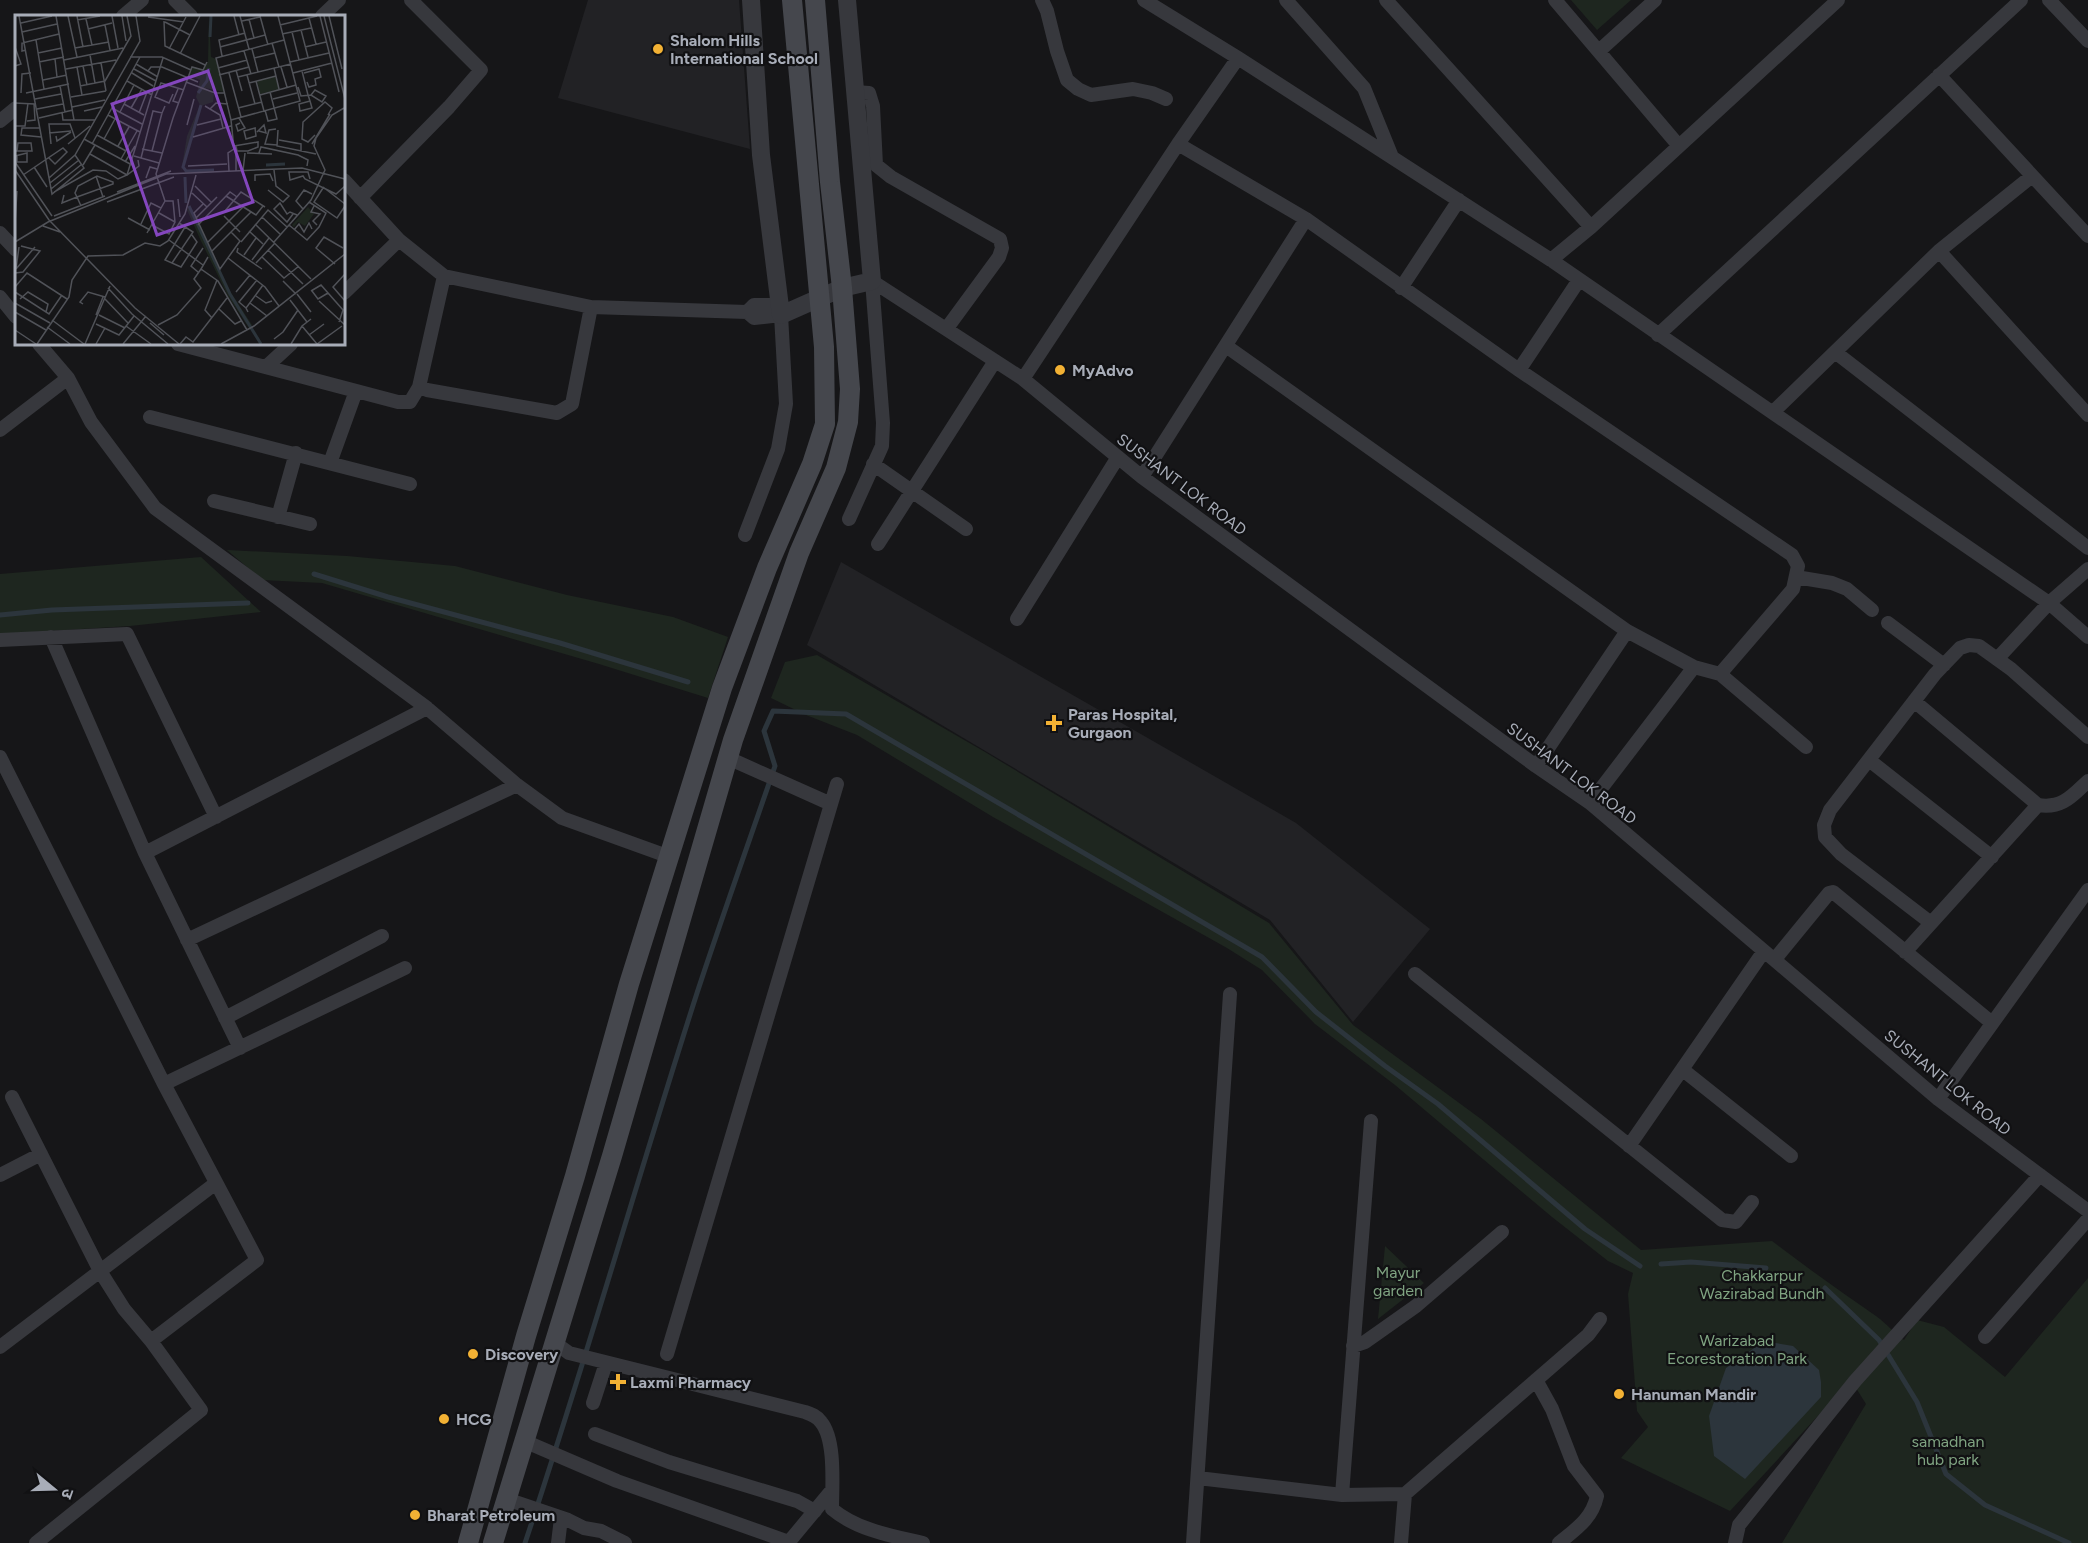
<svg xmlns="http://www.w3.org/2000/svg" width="2088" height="1543" viewBox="0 0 2088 1543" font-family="Figtree,'Noto Sans Devanagari',sans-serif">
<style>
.built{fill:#222225}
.green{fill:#1e261f}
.water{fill:#2c353c}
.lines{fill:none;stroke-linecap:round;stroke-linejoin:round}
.stream{stroke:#2c353c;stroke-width:5}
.minor{stroke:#37383d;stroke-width:14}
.tertiary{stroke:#37383d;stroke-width:18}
.secondary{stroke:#45474d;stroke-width:20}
.poi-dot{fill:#f2b134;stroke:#111113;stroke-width:2}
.labels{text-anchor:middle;stroke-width:4.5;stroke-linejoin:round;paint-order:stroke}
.poi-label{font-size:16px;font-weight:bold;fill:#a8adb8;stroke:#111113;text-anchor:start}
.street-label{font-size:16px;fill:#a8adb8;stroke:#111113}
.park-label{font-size:16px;fill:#7fa381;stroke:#111113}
.inset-river{fill:none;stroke:#2c353c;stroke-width:3}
.inset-road{fill:none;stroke:#505258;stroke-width:1.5}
.view{fill:#8446be;fill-opacity:0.15;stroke:#8446be;stroke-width:3}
.inset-edge{fill:none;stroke:#a8adb8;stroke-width:3}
</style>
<rect width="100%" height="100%" fill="#161618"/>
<path class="built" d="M588 0H739L750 149 558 98Z
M841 562 1296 823 1430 929 1353 1022 1270 920 807 645Z"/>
<path class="green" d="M1571 0H1631L1597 30Z
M227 550 347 556 455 566 567 595 673 617 728 637 708 698 599 664 322 583 262 580Z
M201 557 261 612 130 626 0 634V574Z
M817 655 985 752 1269 923 1353 1025 1481 1119 1641 1250 1772 1241C1806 1267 1841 1292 1876 1316 1887 1324 1894 1333 1904 1340L1917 1320 1944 1327 2005 1377 2088 1278V1543H1782L1866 1404 1856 1388 1890 1338 1730 1511 1621 1458 1648 1427 1637 1411 1628 1294 1633 1273 1608 1261 1552 1217 1395 1085 1315 1024 1262 970 1227 948 993 817 857 735 806 715 771 698 785 662Z
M1385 1246 1424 1283 1378 1319Z"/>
<path class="water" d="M1764 1341 1793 1346 1819 1370 1821 1382V1397L1745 1479 1714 1456 1709 1416 1726 1368Z"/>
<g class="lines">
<path class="stream" d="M314 574 388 597 560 643 688 682
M0 615 52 610 248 603
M1661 1264 1691 1262 1766 1268
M1825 1288 1879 1340 1917 1402 1946 1474 1985 1505 2069 1543
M525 1543C586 1361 638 1176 697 993 722 917 749 842 775 766L764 731 773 711 846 714 1262 957 1316 1012 1385 1066 1438 1104 1585 1229 1640 1266"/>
<path class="minor" d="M175 0 191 16
M1042 0 1047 11 1057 51 1067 80 1078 89 1091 95 1133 89 1152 93 1166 99
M1144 0 1238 58 1551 260 2049 603 2088 637
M1286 0 1364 88 1392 157
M1386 0 1591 227
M1555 0 1679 146
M2049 0 2088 41
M123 16 142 0
M322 16 339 0
M1599 51 1655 0
M1939 75 2088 236
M855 92 869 93 873 106 876 165 891 177 1000 239 1002 248 999 257 947 328
M0 121 16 108
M1178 144 1306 219 1519 370 1792 555 1798 566 1793 589 1720 674 1806 747
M344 180 399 240 444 276 591 307 747 312 754 318 781 315 786 404 778 449 745 535
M360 198 449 107 481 70 411 0
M0 233 16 250
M1939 251 2088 415
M1551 260 1591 227 1838 0
M872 281 1023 379 1142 477 1536 766 1590 803 1938 1099 2088 1211
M1401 288 1459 200
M344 293 399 240
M0 297 16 317
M747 312 754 305H779
M1658 335 2021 0
M39 344 68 378 91 422 155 508 427 708 517 785 562 818 670 857
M178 344 398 402H410L419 387 444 276
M1226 346 1627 631 1694 667 1720 674
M1835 352 2088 548
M266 367 291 344
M1519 370 1579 280
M1023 379 1178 144 1238 58
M419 387 427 390 557 413 572 404 591 307
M1773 412 1939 251 2032 176
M150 417 410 484
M0 430 68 378
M330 463 356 391
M873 464 966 529
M1142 477 1306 219
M214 501 310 524
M278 517 296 453
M849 519 882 446 883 423 872 281
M878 544 995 361
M1796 577 1832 583 1847 589 1872 610
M1017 619 1118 457
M1888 623 1944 665
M51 637 145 853 240 1048
M0 640 127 634 216 817
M1997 659 2049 603 2088 569
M1914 701 2038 805C2062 809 2072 796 2088 781
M0 757 164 1084 257 1260 151 1341
M728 758 831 804
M1869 760 1992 857
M1536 766 1627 631
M1590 803 1694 667
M145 853 427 708
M1931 923 1841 854 1825 837 1824 825 1830 810 1935 674 1960 648 1969 645 1979 646 2011 669 2088 737
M187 940 517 785
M1905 952 2038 805
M1775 959 1829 893 1833 892 1992 1023
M1415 974 1722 1220 1736 1222 1752 1202
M225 1018 382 936
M1683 1070 1791 1156
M164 1084 405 968
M12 1097 100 1271 124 1309 151 1341 201 1410 36 1543
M1938 1099 2088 890
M1629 1146 1764 951
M0 1175 41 1154
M1985 1337 2088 1219
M555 1343 569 1353 805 1412C811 1414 817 1416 821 1422 836 1440 832 1486 832 1509 857 1530 892 1536 923 1543
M1353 1346 1365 1342 1416 1306 1502 1232
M0 1347 216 1183
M667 1354 837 784
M1536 1380 1552 1409 1574 1466 1597 1496C1592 1519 1576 1529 1559 1543
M593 1403 606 1363
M595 1434 669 1462 797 1501 815 1511
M524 1441 617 1481 789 1542
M1198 1478 1342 1495 1405 1494 1588 1335 1600 1319
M1342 1495 1371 1121
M506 1499 568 1520 584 1528 601 1531 625 1543
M558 1543 561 1518
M788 1543 832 1490
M1193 1543 1230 994
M1401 1543 1405 1494
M1735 1543 1739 1525 1855 1381 2040 1175"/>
<path class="tertiary" d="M751 0 761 155 781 315 842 288 872 281 847 0"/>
<path class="secondary" d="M468 1543 526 1336 575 1176 629 984 722 688 767 568 812 464 825 424 824 347 792 0
M493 1543 612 1156 733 740 799 553 836 468 848 422 850 389 842 288 830 182 815 0"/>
</g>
<g class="poi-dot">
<circle cx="658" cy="49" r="6"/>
<circle cx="1060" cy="370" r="6"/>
<path d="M1051 714h6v6h6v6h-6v6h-6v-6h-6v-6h6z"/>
<circle cx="473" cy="1354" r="6"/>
<path d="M615 1373h6v6h6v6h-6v6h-6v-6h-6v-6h6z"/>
<circle cx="1619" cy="1394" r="6"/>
<circle cx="444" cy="1419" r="6"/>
<circle cx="415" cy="1515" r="6"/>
</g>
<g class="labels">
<g class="poi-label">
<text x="670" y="46">Shalom Hills<tspan x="670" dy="18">International School</tspan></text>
<text x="1072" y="376">MyAdvo</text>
<text x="1068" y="720">Paras Hospital,<tspan x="1068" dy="18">Gurgaon</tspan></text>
<text x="485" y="1360">Discovery</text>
<text x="630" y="1388">Laxmi Pharmacy</text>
<text x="1631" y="1400">Hanuman Mandir</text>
<text x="456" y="1425">HCG</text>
<text x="427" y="1521">Bharat Petroleum</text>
</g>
<g class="street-label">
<text transform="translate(1182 484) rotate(37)" y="6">SUSHANT LOK ROAD</text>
<text transform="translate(1572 773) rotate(37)" y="6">SUSHANT LOK ROAD</text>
<text transform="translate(1948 1082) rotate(39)" y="6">SUSHANT LOK ROAD</text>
</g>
<g class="park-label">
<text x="1398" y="1278">Mayur<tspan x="1398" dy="18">garden</tspan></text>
<text x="1762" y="1281">Chakkarpur<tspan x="1762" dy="18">Wazirabad Bundh</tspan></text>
<text x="1737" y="1346">Warizabad<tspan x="1737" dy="18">Ecorestoration Park</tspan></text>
<text x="1948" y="1447">samadhan<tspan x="1948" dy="18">hub park</tspan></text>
</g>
</g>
<g transform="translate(15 15)">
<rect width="330" height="330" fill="#161618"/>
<path d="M194 1 196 42 201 44 209 77 190 73 199 79 198 87 186 91 166 157 172 121 185 90 181 82 185 65 174 61 178 52 188 55 193 47ZM260 61 264 74 245 79 242 66ZM175 190 213 273 237 310 234 313 213 281 186 226 172 195ZM293 192 299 199 290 211 283 207 279 212 277 210Z" fill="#1e261f"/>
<path class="inset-river" d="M195 22 196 1M183 78 192 66 194 53M186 90 168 152 171 156 199 155M251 150 270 149M170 162 171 188M174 191 215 279 246 329"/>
<path class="inset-road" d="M4 1 37 179 69 153 60 140M41 1 59 105M53 1 62 42M62 1 68 32M97 1 103 33M107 1 111 26M219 1 224 20M225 1 234 34M245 1 253 30M305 1 324 77M309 1 330 84M314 1 327 54M133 2 169 7M294 3 301 29M71 4 77 30M234 4 239 23M62 5 85 1M149 6 150 31 190 50M227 6 245 2M150 7 175 20M6 8 37 1M90 10 95 35M265 10 302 1M73 14 97 8M286 15 293 42M7 17 42 9M277 17 284 45M267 19 296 13M21 25 29 74M257 28 264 52M205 32 250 20M290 32 311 27M60 33 94 27M154 34 171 2M237 34 243 57M11 35 7 36V28L44 19M229 36 236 59M23 38 47 33M165 39 185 1M75 40 80 68M207 41 204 25 230 18M115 42H147L176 55M239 43 260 38M40 44 42 62M49 45 108 33M24 47 49 42M275 47 314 38M86 48 91 76M121 49 143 62M0 51 6 49 0 32M68 51 72 70M62 52 67 80M266 52 272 72M203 53 232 45M259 53 264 74M51 54 101 45M119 54 141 66M221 55 227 76M133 56 136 52H147L183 67M287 56 293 80 295 86 297 93 285 96 284 89 295 86M117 58 138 71M214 58 226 102M278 58 317 48M289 58 304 54 306 62 300 64 301 70 294 72 292 67M204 60 234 52M232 60 240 89M223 62 276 49M28 65 52 60M112 66 137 80M241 66 249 96M171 67 200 78H209M234 68 261 61M45 71 50 97M65 71 90 66 116 21 112 1M283 72 286 81 296 80 307 87 311 81 300 75 296 80M163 74 158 86 164 88M6 78 7 59 16 58M11 78 54 69M158 79 154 88 140 82 146 68 169 75M245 80 281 70M56 82 91 76M20 84 46 79M258 84 282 78M0 88 19 89 20 105 12 106M109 89 129 100M190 91 205 100 208 113M57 92 90 85M97 93 127 109M116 93 127 74M223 93 247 87M22 94 48 89M195 94 201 88 213 89M250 95 253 106 262 104 255 77M69 96 87 92M47 97 48 105H80M105 97 119 70M124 98 132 77M93 100 125 117M24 103 58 95M224 103 230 113 223 116 221 110 225 108M216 105 285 86 263 1M172 110 179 84M182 110 206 104M0 111H10L13 88M25 113H7L6 120 26 122M240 113 241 121 231 124 229 116 240 113H241M261 114 254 115 250 129 262 130M263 115 262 131 301 139M242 117 249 110 251 118 244 116M34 118 56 116M82 120 111 136M300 120 293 127 287 124 288 107 310 87 317 93 313 100M41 121 42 126 56 117M178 122 216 111M69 124 117 150M89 124 100 104M264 125 286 129V137M36 129 34 109H55L60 123M53 129 75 111M77 129 125 42M297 129 315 99M103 131 114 112M219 131 243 127V132L233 136H222L221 131M127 134 147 138M0 136H17L16 128H3L2 136M137 136 147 98M232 138 257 139M244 138 246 132 283 140 293 145 292 151M75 139 112 160 124 151 123 145M0 141 12 138V147H2V140M119 141 144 148M126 143 138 96 147 98 150 91M106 144 122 116M0 147 37 201M110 147 120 131M68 150 80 130M173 151 212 149M19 152 32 172M0 155 34 205 120 293 164 329M214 156 213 138 219 134 216 105 201 43 269 25M221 156V137M228 156 230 138M8 160 48 133 52 137 40 149 34 143M81 161 88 182M34 163 60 140 125 26 121 1M131 163 135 152 142 154M295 164 293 157H274L275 165 288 161 290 164 321 179 330 171M240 166V160L255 159 258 166M35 168 64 145M180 171 197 188M308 172 330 189M308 173 299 187 322 203 330 191M36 174 67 149M253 175 268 187 274 181 261 171 259 155M39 177 78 155 91 156 103 164 112 160 148 43M102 177 156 156M177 178 192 192M49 180 47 188 62 182 98 169V167L82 161 63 171 60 178 62 182 66 191M211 181 241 200 248 191M163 184 165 202M92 187 159 162M188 189 179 198 205 254 225 226 216 217M299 191 296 197 305 199 298 206 302 210M288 194 281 186 289 175 297 179M210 196 226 177 250 192M144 198 160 207M278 199 272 207 259 194 265 188 272 199 275 197 282 200M39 201 90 181M209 201 225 217M247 202 265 219M113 203 135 215M181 203 202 182M0 208 2 176M126 209 136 188 146 193M240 209 296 264M137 210 154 219 160 207 158 186H150M183 210 215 177 222 182M274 210 292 225 304 212 311 198 294 187M28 211 45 217M170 212 150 245 166 252 182 227 177 220M279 215 284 209 289 217 294 208 297 214M234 216 248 229M132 218 150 186 141 159 158 103 177 52 188 55 192 47M154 225 188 250M0 227 33 207 151 159 287 153 330 164M226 227 253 195 272 212M259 227 296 185 310 155 299 131 301 123 317 100 329 93M192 228 228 192M223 233 222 237 247 254M253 235 288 269M196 237 236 197M229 240 241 223M193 242 186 254 203 266 232 315M247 242 269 263 284 251M213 243 250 272 264 291M237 245 254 223M157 248 178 217 164 208M241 248 260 228M320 249 301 233 309 222 328 233M1 254 20 232M1 254 4 232M183 257 176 251 188 233M0 258 8 257 25 236 6 231M330 259 318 272 330 286M268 266 281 279M0 272 12 258 52 284M93 273 117 299 153 329M296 276 306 270 328 295 324 307M297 276 303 284 313 278M0 277 34 299 47 280M221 277 235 260M282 279 296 297M241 281 251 288 257 286M5 284 13 277 33 289 31 297M90 284 113 308M275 285 292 307M304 286 330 310M0 288 35 308M235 288 252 301M68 289 65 287 73 277 90 282M231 293 224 287 242 265M204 294 220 309 226 306M0 297 31 315M233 297 231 293 248 270M81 300 88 282M84 300 110 313M197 303 190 295 202 265M37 305 69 329M135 308 149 320M81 309 104 320 119 301M143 310 162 300 186 273 179 264 186 254M111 311 136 329M287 311 302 329 327 311M32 312 55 329M0 315 21 329M294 320 309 309M259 324 268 317 283 295M22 329 54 282 57 265 73 241 108 240 130 228 145 231 153 226 170 199 181 160M70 329 95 271M81 329 90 313M108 329 131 301M165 329 171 322 178 327 212 283M206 329 239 311 330 239M276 329 287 311 296 304"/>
<path class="view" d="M193 56 238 187 142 220 97 89Z"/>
<rect width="330" height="330" class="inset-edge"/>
</g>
<g transform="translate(54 1489) rotate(109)" stroke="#111113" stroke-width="4.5" paint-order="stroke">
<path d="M0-4.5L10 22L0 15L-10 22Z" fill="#a8adb8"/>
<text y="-9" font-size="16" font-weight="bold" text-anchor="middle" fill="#a8adb8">उ</text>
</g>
</svg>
